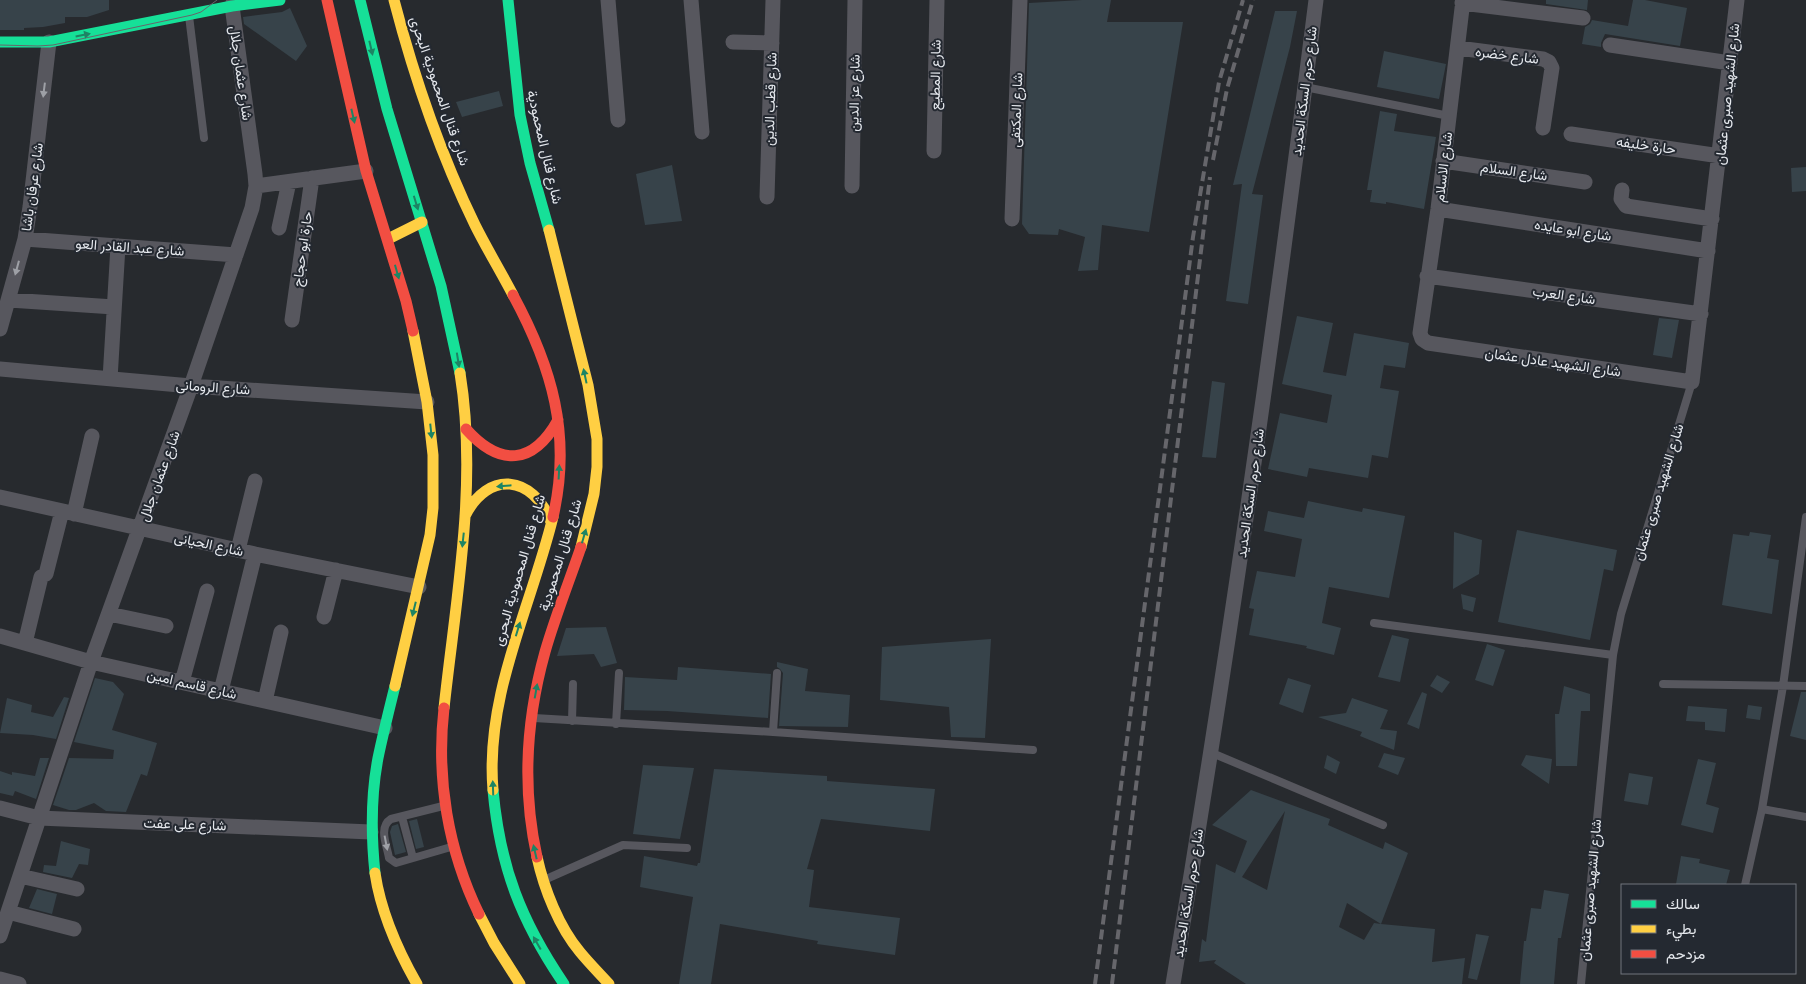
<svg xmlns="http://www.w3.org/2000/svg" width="1806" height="984" viewBox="0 0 1806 984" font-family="Roboto,Vazirmatn,sans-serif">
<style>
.building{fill:#37434a;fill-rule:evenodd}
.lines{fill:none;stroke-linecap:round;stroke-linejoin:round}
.lane{stroke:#57575e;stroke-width:8}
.street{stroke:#57575e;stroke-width:15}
.fast{stroke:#16e098;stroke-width:11}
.slow{stroke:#ffcf43;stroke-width:11}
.jam{stroke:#f24e42;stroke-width:11}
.tram{stroke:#66666b;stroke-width:1}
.rail{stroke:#66666b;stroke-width:4;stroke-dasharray:10 5;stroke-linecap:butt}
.oneway{fill:#1d8464}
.oneway2{fill:#9ea0a6}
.labels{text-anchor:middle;stroke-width:4;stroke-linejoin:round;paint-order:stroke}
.street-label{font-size:14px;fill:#e5e8ed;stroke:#242931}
</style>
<rect width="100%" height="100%" fill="#272a2e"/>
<path class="building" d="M0 0H109V10L87 17H65V23L43 27 24 28V30H0Z
M1082 0H1111L1107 22H1183L1149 232 1102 225 1098 270 1078 271 1085 237 1059 229 1058 235 1029 234 1022 224 1029 3Z
M1546 0H1588L1587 10 1546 4Z
M1633 0H1645L1687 8 1680 46 1605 34 1601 43V47L1582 44 1585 27 1590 24 1592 20 1628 26Z
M290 8 307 46 296 61 244 24 243 17 282 12Z
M1275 11H1297L1290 47 1252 194 1263 195 1248 304 1226 301 1242 184 1233 185Z
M1384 51 1446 64 1439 99 1377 87Z
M499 91 503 106 462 117 456 102Z
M1380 111 1397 114 1394 131 1436 137 1424 209 1386 202V204L1370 202 1372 190H1367Z
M672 165 682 221 645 225 636 174Z
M1806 167V191L1792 192 1791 168Z
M1297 316 1333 323 1323 372 1346 376 1354 333 1409 343 1405 368 1384 365 1380 388 1399 391 1388 458 1372 455 1368 478 1309 468 1307 477 1268 469 1280 413 1327 423 1332 395 1282 384Z
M1659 318 1679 320 1672 358 1653 355Z
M1212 381 1225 383 1216 458 1202 457Z
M1308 501 1362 512 1363 508 1405 516 1389 598 1329 587 1322 623 1341 628 1334 655 1306 648 1307 646 1249 635 1254 609 1249 608 1257 571 1295 577 1302 539 1264 531 1268 511 1304 518Z
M1517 530 1617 550 1613 571 1604 569 1590 640 1498 622Z
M1454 532 1482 540 1479 574 1453 589Z
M1750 532 1771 535 1767 558 1779 560 1772 614 1722 605 1733 534 1749 536Z
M1461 594 1476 598 1473 612 1463 609Z
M606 627 617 663 601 667 594 654 557 656 566 628Z
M1392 635 1409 639 1400 682 1378 677Z
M991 639 985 738 951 737 949 707 880 700 882 647Z
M1487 644 1505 650 1493 686 1475 680Z
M777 662 808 669 805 691 850 695 848 727 779 726 783 673 780 669 777 667Z
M678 667 771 674 768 718 667 711 624 710 625 677 677 680Z
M1437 675 1450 682 1442 693 1430 686Z
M95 678 113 682 124 694 112 730 157 743 147 776 141 774 126 812 106 811 94 803 76 810H69L53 805 69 758 113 759 114 750 74 742Z
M1288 678 1311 685 1303 713 1279 704Z
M1564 686 1590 694V711H1581L1577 766H1556L1555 714H1559Z
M1422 692 1427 694 1419 729 1407 724Z
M1801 692H1806V740L1790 736Z
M64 697 69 698 56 739 33 735 0 733 7 698 32 705 31 712 53 717Z
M1352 698 1388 710 1380 729 1397 731 1394 750 1360 736 1362 732 1318 717 1346 713Z
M1748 705 1762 707 1760 720 1746 718Z
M1688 706 1727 709 1725 732 1705 730V722L1686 721Z
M1384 753 1405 758 1398 775 1378 767Z
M1327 755 1340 762 1336 774 1324 768Z
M1526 755 1552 759 1549 784 1521 765Z
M40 758H49L36 799 15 791 13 796 0 793V771L12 775V772L35 776Z
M1698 759 1716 763 1706 804 1719 808 1713 833 1681 825Z
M643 765 694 768 680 839 633 834Z
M714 769 827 776V781L935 789 930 831 821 819 807 869 814 870 809 907 900 918 895 955 817 944 818 941 720 924 711 984H679L693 897 640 887 644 856 697 866 698 863H700Z
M1629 773 1653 777 1648 805 1624 801Z
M1251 790 1330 819 1328 825 1383 849 1385 842 1408 853 1381 924 1435 929 1432 962 1465 958 1462 984H1246L1214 963 1216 960 1199 962 1202 939 1206 942 1216 864 1235 873 1247 841 1212 825ZM1285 811 1267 890 1242 877ZM1347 903 1381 924 1374 923 1364 940 1339 927Z
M417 819 424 847 416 849 409 821Z
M398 824 406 852 395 855 390 832 392 826Z
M61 841 90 849 88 865 79 864 72 878 43 872 44 865 56 866Z
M1681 856 1700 859 1699 863 1730 870 1726 885 1676 884Z
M37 889 57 894 52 914 29 908Z
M1544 890 1569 894 1561 938H1558L1554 984H1520L1524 941H1526L1531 908 1541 909Z
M1476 934 1489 936 1477 980 1468 978Z"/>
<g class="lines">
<path class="lane" d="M189 16 204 138
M1305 87 1449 116
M1806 517 1783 686 1762 809 1806 817
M1374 623 1613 655
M1663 684 1806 686
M534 718 773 732 1033 750
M572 721 573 684
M616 724 619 673
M773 732 777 673
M1212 753 1383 825
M443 806 391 819C378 827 387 846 389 858L396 863 451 847
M402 817 413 858
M544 880 623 845 687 848
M1745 885 1762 809
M1581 984 1613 655 1621 614 1692 382"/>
<path class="street" d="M608 0 618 120
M691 0 702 132
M1463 0 1438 209 1420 333 1422 339 1428 343 1692 382 1737 0
M1462 3 1583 18
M733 42 772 43
M1610 45 1730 63
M1458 48 1543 59 1549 62 1552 68 1543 128
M1571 134 1720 156
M934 151 937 0
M1443 161 1585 182
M256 186 366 171
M852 186 855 0
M1622 190 1621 199 1626 206 1712 219
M767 197 773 0
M1438 209 1708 251
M1012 219 1020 0
M279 228 289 182
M25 239 236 255
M1427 276 1701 314
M9 300 114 307
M292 320 312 178
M0 329 25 239 30 207 49 42
M0 369 191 386 427 402
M110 379 118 246
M0 497 255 554 419 587
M74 514 92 436
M238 550 255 481
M46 574 62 511
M109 614 166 626
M324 617 336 570
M0 636 91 662 385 728
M25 643 41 577
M182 682 207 591
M221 691 255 554
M265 701 281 632
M0 808 39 818 371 832
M20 876 77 889
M8 912 74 929
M0 936 91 662 191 386 252 208 256 186 255 174 232 6 234 0
M0 979 19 984
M1173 984C1228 657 1275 329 1316 0"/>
<path class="fast" d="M360 0 387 109 441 286 460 373
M508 0 520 115 530 163 549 230
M0 42H49L232 6 280 0
M493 790C500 867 521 921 564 984
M375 873C371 835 371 795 378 758 383 734 389 710 395 686"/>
<path class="slow" d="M394 0C414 77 440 153 475 225 487 249 501 272 513 295
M549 230 588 385 597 439V467L594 494 581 547
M388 239 422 222
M465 516C488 470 533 475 551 522
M395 686 430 535 433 508V455L427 402 413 331
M444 708C456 597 478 484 460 373
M493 790C485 695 531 607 553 517
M537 857C544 889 559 927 580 952 589 963 599 973 609 984
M375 873C381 913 397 949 417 984
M479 914 494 943 520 984"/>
<path class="jam" d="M327 0 366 171 406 301 413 331
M513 295C552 367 572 435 553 517
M466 429C500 467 533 465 558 420
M444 708C436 779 448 850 479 914
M537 857C522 789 526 720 545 652 555 617 569 582 581 547"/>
<path class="tram" d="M0 45 38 46 53 45 192 15 201 12 217 0"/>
<path class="rail" d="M1213 160 1227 89 1253 0
M1095 984 1193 237 1219 82 1243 0
M1112 984 1210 177"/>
</g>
<defs><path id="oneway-solid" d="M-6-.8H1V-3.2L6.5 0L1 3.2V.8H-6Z" transform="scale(1.25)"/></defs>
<g class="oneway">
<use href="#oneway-solid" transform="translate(83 35) rotate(-11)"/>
<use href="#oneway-solid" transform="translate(371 48) rotate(77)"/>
<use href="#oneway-solid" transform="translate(353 116) rotate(77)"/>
<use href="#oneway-solid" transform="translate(416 203) rotate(73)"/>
<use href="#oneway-solid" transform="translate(397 272) rotate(74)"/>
<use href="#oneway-solid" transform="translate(458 360) rotate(81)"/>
<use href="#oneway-solid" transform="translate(585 376) rotate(-102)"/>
<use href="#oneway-solid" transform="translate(431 431) rotate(84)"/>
<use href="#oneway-solid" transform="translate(559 472) rotate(-87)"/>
<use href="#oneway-solid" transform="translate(504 486) rotate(175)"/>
<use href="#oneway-solid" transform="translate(584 536) rotate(-74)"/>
<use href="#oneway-solid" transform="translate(463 540) rotate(96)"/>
<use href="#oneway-solid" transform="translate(414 609) rotate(104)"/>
<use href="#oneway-solid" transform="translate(518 629) rotate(-73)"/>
<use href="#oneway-solid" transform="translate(536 691) rotate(-80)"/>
<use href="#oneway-solid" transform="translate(493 788) rotate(-92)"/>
<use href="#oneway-solid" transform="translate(535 852) rotate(-103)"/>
<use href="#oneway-solid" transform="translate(537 943) rotate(-120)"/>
</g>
<g class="oneway2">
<use href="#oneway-solid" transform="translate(44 90) rotate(97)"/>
<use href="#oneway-solid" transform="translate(17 268) rotate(105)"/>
<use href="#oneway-solid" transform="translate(386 843) rotate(79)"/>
</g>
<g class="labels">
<g class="street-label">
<text transform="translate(1507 55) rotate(7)" y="5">شارع خضره</text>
<text transform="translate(241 73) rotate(82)" y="5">شارع عثمان جلال</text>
<text transform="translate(935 75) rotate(-89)" y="5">شارع المطيع</text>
<text transform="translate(440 91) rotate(71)" y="5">شارع قنال المحمودية البحرى</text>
<text transform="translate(1304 91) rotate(-83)" y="5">شارع حرم السكة الحديد</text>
<text transform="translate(854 93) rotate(-89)" y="5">شارع عز الدين</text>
<text transform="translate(1727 94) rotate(-84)" y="5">شارع الشهيد صبرى عثمان</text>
<text transform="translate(770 99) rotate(-88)" y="5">شارع قطب الدين</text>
<text transform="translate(1016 110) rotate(-88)" y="5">شارع المكتفى</text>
<text transform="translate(1646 145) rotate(8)" y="5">حارة خليفه</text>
<text transform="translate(545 147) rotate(77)" y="5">شارع قنال المحمودية</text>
<text transform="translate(1443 167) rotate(-83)" y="5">شارع الاسلام</text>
<text transform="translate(1514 171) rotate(8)" y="5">شارع السلام</text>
<text transform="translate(32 187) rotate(-82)" y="5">شارع عرفان باشا</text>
<text transform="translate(1573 230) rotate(9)" y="5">شارع ابو عايده</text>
<text transform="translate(130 247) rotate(4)" y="5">شارع عبد القادر العو</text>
<text transform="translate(302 249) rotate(-82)" y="5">حارة ابو حجاج</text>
<text transform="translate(1564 295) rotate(8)" y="5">شارع العرب</text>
<text transform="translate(1553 362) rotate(8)" y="5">شارع الشهيد عادل عثمان</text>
<text transform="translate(213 387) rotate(4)" y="5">شارع الرومانى</text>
<text transform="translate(159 476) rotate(-70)" y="5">شارع عثمان جلال</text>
<text transform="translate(1658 492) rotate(-73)" y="5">شارع الشهيد صبرى عثمان</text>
<text transform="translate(1250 493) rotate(-82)" y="5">شارع حرم السكة الحديد</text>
<text transform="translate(209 544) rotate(12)" y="5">شارع الحيانى</text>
<text transform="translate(560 555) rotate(-73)" y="5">شارع قنال المحمودية</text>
<text transform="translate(519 570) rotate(-74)" y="5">شارع قنال المحمودية البحرى</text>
<text transform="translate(192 684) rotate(13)" y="5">شارع قاسم امين</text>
<text transform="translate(185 824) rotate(2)" y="5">شارع على عفت</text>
<text transform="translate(1590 890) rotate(-85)" y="5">شارع الشهيد صبرى عثمان</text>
<text transform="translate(1188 893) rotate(-81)" y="5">شارع حرم السكة الحديد</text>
</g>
</g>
<rect x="1621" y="884" width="175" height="90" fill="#242931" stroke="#71757c"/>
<rect x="1631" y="900" width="25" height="8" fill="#16e098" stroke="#71757c"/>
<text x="1666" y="909" font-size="15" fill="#e5e8ed">سالك</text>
<rect x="1631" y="925" width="25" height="8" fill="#ffcf43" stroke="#71757c"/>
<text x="1666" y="934" font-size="15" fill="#e5e8ed">بطيء</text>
<rect x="1631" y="950" width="25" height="8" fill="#f24e42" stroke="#71757c"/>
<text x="1666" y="959" font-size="15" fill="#e5e8ed">مزدحم</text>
</svg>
